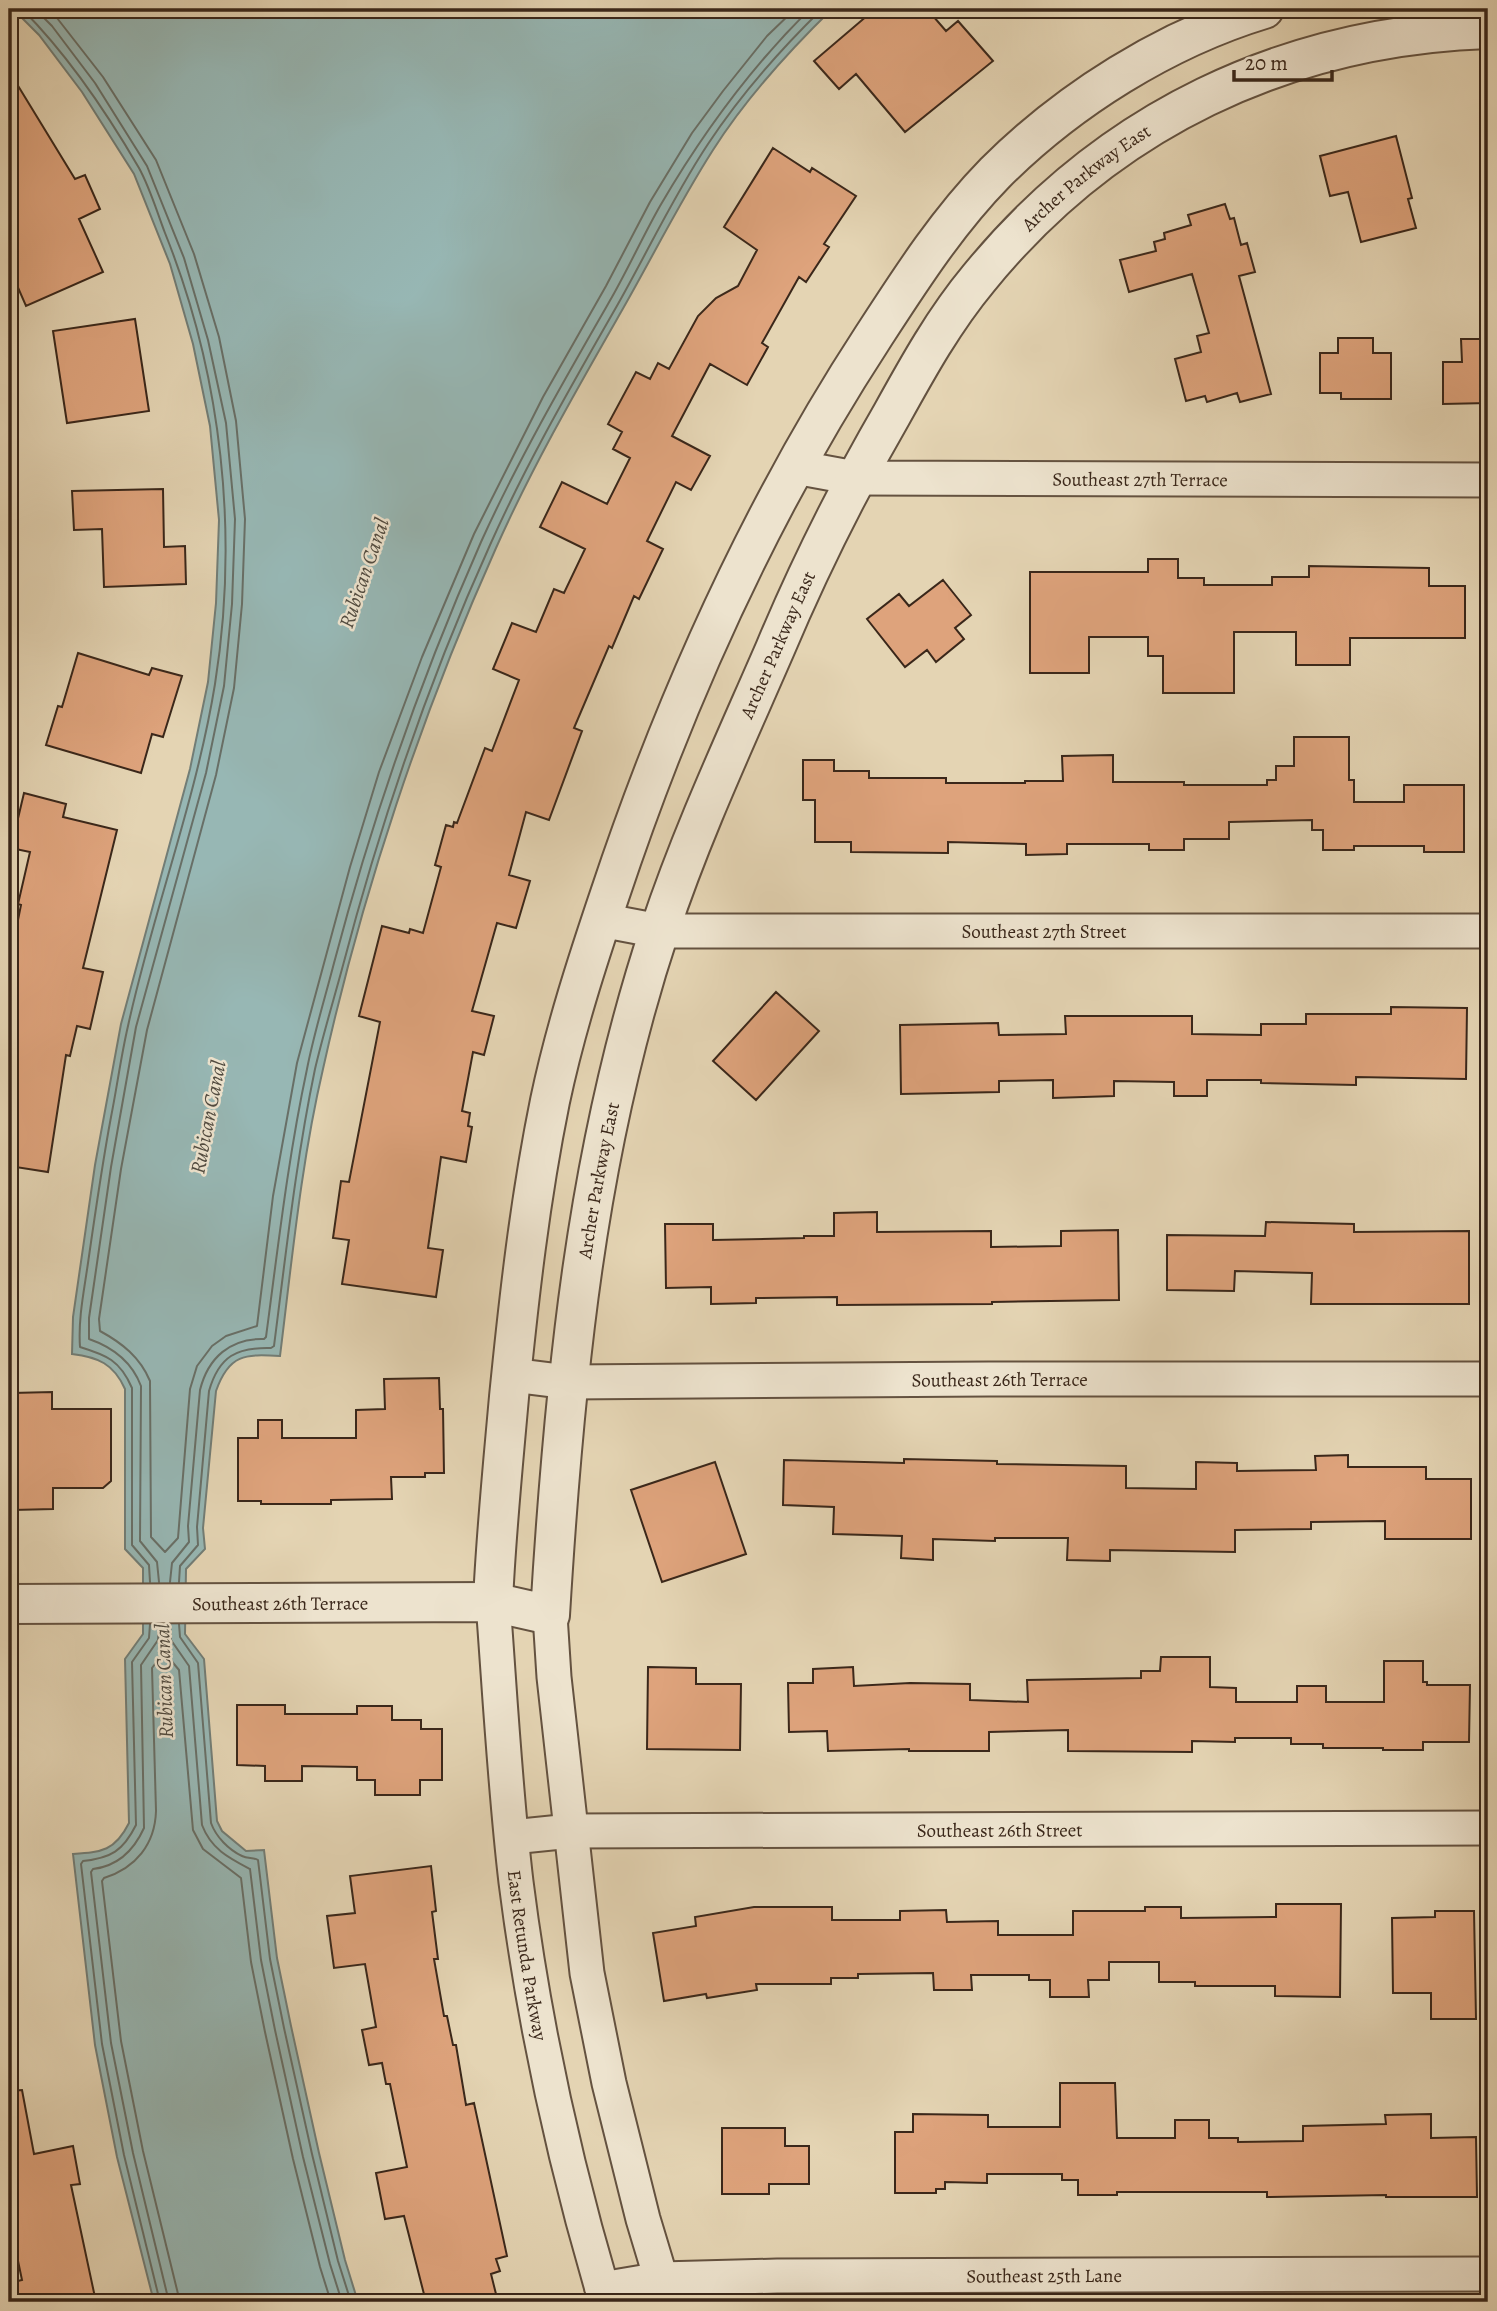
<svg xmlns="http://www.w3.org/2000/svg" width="1497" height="2311" viewBox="0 0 1497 2311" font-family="Alegreya,serif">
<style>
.water{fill:#97b7b4;stroke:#727d76;stroke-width:2}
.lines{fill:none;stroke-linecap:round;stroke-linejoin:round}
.shore{stroke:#686f67;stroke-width:2}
.building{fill:#dea37c;stroke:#3a271a;stroke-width:2}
.minor-casing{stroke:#645240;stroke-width:37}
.tertiary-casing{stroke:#645240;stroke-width:42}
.minor{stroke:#ede3ce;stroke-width:33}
.tertiary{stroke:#ede3ce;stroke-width:38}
.labels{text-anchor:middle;stroke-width:5;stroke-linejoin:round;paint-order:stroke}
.street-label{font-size:19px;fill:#3a271a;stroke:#ede3ce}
.water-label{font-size:21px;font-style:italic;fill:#514b40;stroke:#ede3ce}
</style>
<rect width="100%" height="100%" fill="#e4d4b3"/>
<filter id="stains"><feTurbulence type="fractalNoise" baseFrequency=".00286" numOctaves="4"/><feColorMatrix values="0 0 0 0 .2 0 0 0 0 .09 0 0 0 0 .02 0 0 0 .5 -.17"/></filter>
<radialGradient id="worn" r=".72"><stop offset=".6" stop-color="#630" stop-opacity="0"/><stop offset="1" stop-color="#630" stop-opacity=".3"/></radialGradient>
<path class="water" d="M13 9H832C788 52 746 98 713 150 679 203 652 258 621 312 577 389 532 467 496 548 422 713 362 893 323 1069 301 1163 292 1260 280 1356 245 1354 229 1354 216 1391L203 1528 205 1549 186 1569 185 1634 204 1659 217 1821 222 1831 246 1851 264 1850 277 1958 291 2026 319 2153 345 2260 358 2302H154L117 2157 95 2045 73 1854C102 1852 115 1851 129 1823L125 1659 143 1634V1568L125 1549V1389C114 1364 98 1357 72 1354L73 1317 95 1165 121 1024 190 769 208 682 216 603 219 520 210 426 193 344 170 264 134 174 82 92 39 35Z"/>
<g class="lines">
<path class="shore" d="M22 9C67 54 107 113 139 168 150 188 157 212 165 233 222 375 239 534 215 684 196 801 153 911 128 1026 121 1056 117 1087 111 1117 102 1165 95 1214 88 1263 84 1291 78 1319 80 1347 106 1355 120 1360 132 1388V1545L149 1565 150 1582
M35 9 52 26 95 83 147 166 184 258 208 340 226 423 235 519 232 604 224 686 206 773 136 1027 111 1167 89 1318V1339C112 1347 132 1362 141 1386L140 1541 157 1562 159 1582
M50 9 103 77 156 160 194 254 219 337 236 421 245 519 242 604 234 688 216 775 147 1030 121 1169 99 1319 100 1331C122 1343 140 1357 150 1381L151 1537 165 1552 178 1538 190 1389 197 1366 212 1346 226 1336 257 1326 273 1196 297 1063 350 867 379 772 422 657 474 534 543 397 606 286 650 202 692 133 723 91 767 36 795 9
M170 1582 172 1563 189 1542 188 1526 200 1390C208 1358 230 1338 264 1339L266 1337C278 1247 288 1158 307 1069 314 1033 325 998 334 963 372 819 421 678 481 542 519 458 566 377 612 297 629 267 643 236 660 206 702 134 750 68 810 9
M179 1582 180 1566 198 1545 197 1527 209 1391C219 1356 237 1347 271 1348L274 1346C286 1253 296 1160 315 1069 323 1035 333 1002 342 969 380 824 428 682 490 545 527 462 573 383 618 304 648 251 674 195 708 144 741 94 780 50 822 9
M150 1624 149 1638 132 1662 136 1825C123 1851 111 1858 83 1861L81 1864 102 2044 124 2155 160 2302
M159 1624 158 1640 141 1665 144 1828C134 1850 119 1866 93 1869L91 1872 111 2043 133 2153 169 2302
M170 1624 171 1640 189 1666 202 1825C211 1849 229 1858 250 1869L261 1960 275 2030 303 2157 330 2264 342 2302
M179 1624 180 1637 198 1663 211 1823C216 1837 229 1850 242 1856 248 1859 253 1857 258 1860L270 1959 284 2028 312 2154 338 2261 351 2302
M180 2302 143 2151 121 2041 102 1881 104 1878C136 1868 155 1844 156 1811L152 1668 164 1652 179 1670 193 1830 203 1849 241 1878 251 1962 265 2032 293 2159 320 2267 331 2302"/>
</g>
<path class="building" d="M875 9H927L946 31 958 21 993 61 905 132 856 74 839 89 814 61Z
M9 71 75 179 85 175 100 209 79 219 103 272 26 306 9 267Z
M1396 136 1412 198 1408 199 1416 228 1361 242 1348 192 1330 196 1320 156Z
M773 148 810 172 812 168 856 196 824 244 829 247 806 282 799 277 762 343 768 347 747 385 710 364 672 436 710 456 691 490 676 482 647 541 663 549 639 599 634 596 612 648 609 646 574 728 582 731 549 820 526 812 509 875 530 881 516 928 497 923 472 1011 494 1016 484 1055 473 1052 462 1111 470 1113 468 1126 472 1127 466 1162 441 1157 428 1248 443 1250 436 1297 342 1284 349 1240 333 1238 341 1181 349 1182 380 1022 359 1016 382 926 409 933 410 929 423 933 441 867 435 865 446 825 453 827 454 822 457 823 485 748 492 751 519 680 493 669 512 623 536 632 554 589 564 593 585 549 540 527 562 482 607 504 630 458 613 449 622 432 608 424 636 372 650 379 658 363 669 369 698 316 716 298 738 286 757 250 724 227Z
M1225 204 1230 219 1234 218 1241 245 1247 243 1255 272 1239 276 1271 394 1240 402 1237 393 1207 402 1205 396 1186 401 1175 359 1201 352 1197 336 1209 333 1192 274 1129 292 1120 260 1156 251 1154 242 1165 239 1164 233 1191 225 1188 215Z
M135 319 149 411 67 423 53 331Z
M1338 338H1373V353H1391V399H1341V393H1320V353H1338Z
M1461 339H1488V403L1443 404V362H1462Z
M163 489 164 547 185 546 186 584 104 587 102 529 74 530 72 491Z
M1148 559H1178V578H1204V585H1272V577H1309V566L1429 568V586H1465V638H1350V665H1296V632H1234V693H1163V656H1148V637H1089V673H1030V572H1148Z
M943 580 971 615 955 628 964 639 936 662 927 650 905 667 867 619 899 594 909 606Z
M78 653 149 675 152 668 182 676 163 737 152 734 141 773 46 745 58 706 62 707Z
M1294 737H1349V780H1354V802H1404V785H1464V852H1424V846H1354V850H1323V830H1312V820L1229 822V839H1184V850H1149V844H1067V854L1026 855V844L948 842V853L851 852V842H815V800H803V760H834V771H869V778H946V783H1025V781H1063L1062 756 1113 755V782H1184V785H1267V780H1276V766H1294Z
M24 793 66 804 63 817 117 830 83 968 103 972 90 1029 77 1026 70 1056 66 1055 48 1172 9 1166V965L21 905 18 904 30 852 11 848Z
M776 992 819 1031 756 1100 713 1061Z
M1391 1007 1467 1008 1466 1079 1356 1077V1085L1261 1083V1080H1207V1096H1174V1082L1114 1081V1096L1053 1098V1080L999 1081V1092L901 1094 900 1025 998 1023 999 1035 1066 1034 1065 1016H1192V1034L1261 1035V1024H1306V1014H1391Z
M877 1212V1232L991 1231V1247L1061 1246V1231L1118 1230 1119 1300 992 1302V1304L837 1305V1297L756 1298V1303L711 1304V1287L666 1288 665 1224H713V1240L804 1238V1236H834V1213Z
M1266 1222 1354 1224V1232L1469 1231V1304H1311L1312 1273 1235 1271 1234 1291 1167 1290V1235L1265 1236Z
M439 1378 440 1409H443L444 1473H425V1477H391L392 1499 331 1500V1504H261V1501H238V1438H258V1420H282V1438H356V1410L385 1409 384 1379Z
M52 1392V1409H111V1481L103 1488H53V1509L13 1510 12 1393Z
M1348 1455V1467H1426V1479H1471V1539H1385V1521L1311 1522V1529L1235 1530V1552L1110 1550V1561L1067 1560 1068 1538H995V1541L933 1539V1560L901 1558 902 1536 833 1534 834 1507 783 1505 784 1460 904 1463V1459L997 1461V1464L1126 1466V1488L1196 1489V1462L1237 1463V1471L1316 1470 1315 1456Z
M715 1462 746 1554 662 1582 631 1490Z
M1161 1657H1210V1687L1236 1688V1702H1297V1686H1326V1702H1384V1661H1423V1682H1427V1685H1470L1469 1742H1423V1750H1383V1748H1323V1744H1291V1738H1235V1742L1192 1741V1752L1068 1751V1730L989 1732V1751H909V1749L828 1751 827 1731 789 1732 788 1683H813V1669L853 1667 854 1686 910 1683 970 1684V1700L1028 1702 1027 1680 1141 1678V1671H1160Z
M648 1667 696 1668V1684H741L740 1750 647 1749Z
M237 1705H285V1714H357V1706H392V1720H421V1729H442V1780H420V1795H375V1780H357V1767L302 1766V1781H265V1766L237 1765Z
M431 1866 436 1911 432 1912 438 1959H434L444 2016H447L453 2045H456L466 2105 474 2103 507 2256 496 2259 500 2271 491 2274 498 2302H426L404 2216 385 2219 376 2173 407 2167 390 2084H386L382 2063 369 2065 362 2030 376 2027 365 1964 334 1968 327 1916 355 1913 350 1876Z
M1276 1904H1341L1340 1997 1275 1996V1986H1195V1982H1159V1962H1109V1980H1088L1089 1997H1050V1980H1029V1975H971L972 1990H934L933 1973 858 1974V1978H831V1984H756L757 1990 707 1998 706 1994 664 2001 653 1933 696 1926 695 1917 754 1907H832V1920H900V1911L946 1910 947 1922 998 1921V1935H1073V1911H1145V1907H1181V1918L1276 1917Z
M1435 1911H1474L1476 2019H1431V1993H1393L1392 1918 1435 1917Z
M1060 2083H1115L1117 2138H1175V2120H1209V2138H1238V2142L1303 2141V2126L1386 2124 1385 2115 1431 2114V2138L1476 2137 1477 2197H1386V2195L1267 2197V2192H1117V2195H1078V2180H1062V2174H987V2183L945 2182V2189H936V2193H895V2132H913V2114L988 2115V2127H1060Z
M22 2090 34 2154 73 2146 80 2184 71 2185 96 2302H9V2283L22 2280 9 2218V2091Z
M722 2128H785V2146H809V2184H769V2194H722Z"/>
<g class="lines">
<defs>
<g id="minor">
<path id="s1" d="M795 467 855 478 1488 480"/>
<path id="s2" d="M601 920 659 931H1488"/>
<path id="s3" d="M512 1375 568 1382 989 1379H1488"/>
<path id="s4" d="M493 1602C500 1695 505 1789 516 1882 534 2024 565 2165 606 2302"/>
<path d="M550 1615 554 1677 587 1973 609 2083 643 2219 668 2302"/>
<path id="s5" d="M512 1837 571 1831 1488 1828"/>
<path id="s6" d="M602 2289 661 2279 777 2276 1488 2274"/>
</g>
<g id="tertiary">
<path d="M493 1602C496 1533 503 1465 509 1397 519 1297 530 1199 550 1101 565 1030 587 962 610 894 675 699 760 510 873 337 910 280 947 222 995 173 1068 100 1165 39 1264 9"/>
<path id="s7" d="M9 1604 493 1602 550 1615C564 1383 586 1151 660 929 692 833 735 741 775 649 809 568 848 490 892 414 918 367 944 320 979 278 1108 120 1285 36 1488 29"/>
</g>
</defs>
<use href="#minor" class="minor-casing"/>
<use href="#tertiary" class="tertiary-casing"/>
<use href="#minor" class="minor"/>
<use href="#tertiary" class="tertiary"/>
</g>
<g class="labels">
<g class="street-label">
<text dy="7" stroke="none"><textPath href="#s7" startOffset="2114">Archer Parkway East</textPath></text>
<text dy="7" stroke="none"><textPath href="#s1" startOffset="346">Southeast 27th Terrace</textPath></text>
<text dy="7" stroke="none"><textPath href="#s7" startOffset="1547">Archer Parkway East</textPath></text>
<text dy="7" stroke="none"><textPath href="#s2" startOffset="444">Southeast 27th Street</textPath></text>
<text dy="7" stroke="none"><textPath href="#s7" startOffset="980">Archer Parkway East</textPath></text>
<text dy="7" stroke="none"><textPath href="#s3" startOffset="488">Southeast 26th Terrace</textPath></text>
<text dy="7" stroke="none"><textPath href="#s7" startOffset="271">Southeast 26th Terrace</textPath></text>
<text dy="7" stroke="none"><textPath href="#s5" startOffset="488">Southeast 26th Street</textPath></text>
<text dy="7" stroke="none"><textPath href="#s4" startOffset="355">East Retunda Parkway</textPath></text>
<text dy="7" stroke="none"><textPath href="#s6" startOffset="443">Southeast 25th Lane</textPath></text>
</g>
<g class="water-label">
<text transform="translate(364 573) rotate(-71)" y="7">Rubican Canal</text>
<text transform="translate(208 1117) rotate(-79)" y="7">Rubican Canal</text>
<text transform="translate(164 1681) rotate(-92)" y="7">Rubican Canal</text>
</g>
</g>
<rect width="1497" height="2311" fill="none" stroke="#e4d4b3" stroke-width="35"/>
<rect x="10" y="10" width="1476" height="2290" fill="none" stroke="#3a271a" stroke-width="3.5"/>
<rect x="18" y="18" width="1462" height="2276" fill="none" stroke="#3a271a" stroke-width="2"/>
<path d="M1234 70v10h98v-10" fill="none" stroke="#3a271a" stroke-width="3.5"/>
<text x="1245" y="70" font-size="21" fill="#3a271a" stroke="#ede3ce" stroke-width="5" paint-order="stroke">20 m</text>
<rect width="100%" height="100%" filter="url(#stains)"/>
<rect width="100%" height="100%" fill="url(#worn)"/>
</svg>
